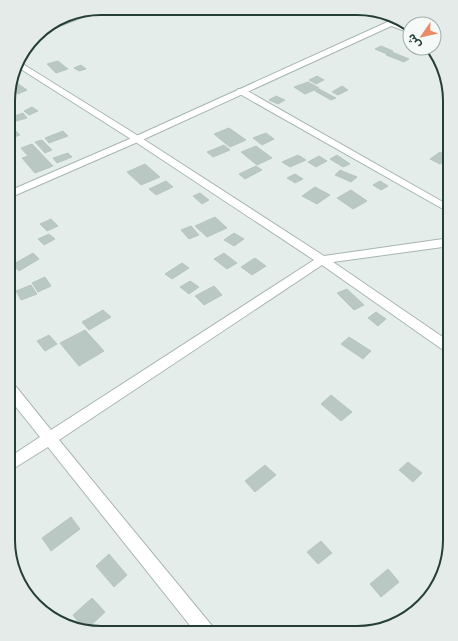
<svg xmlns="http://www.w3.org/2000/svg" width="458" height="641" viewBox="0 0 458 641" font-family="'Exo 2','Noto Sans Arabic',sans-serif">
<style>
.building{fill:#bac8c3;stroke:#b7c6c1}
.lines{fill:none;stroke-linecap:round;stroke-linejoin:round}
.minor-casing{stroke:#a8b5b1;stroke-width:2}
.tertiary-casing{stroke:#a8b5b1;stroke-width:2}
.minor{fill:#fff;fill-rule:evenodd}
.tertiary{fill:#fff;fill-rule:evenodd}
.rim{fill:none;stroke:#253e38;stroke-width:2}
</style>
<rect width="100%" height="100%" fill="#e5edea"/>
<path class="building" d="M381 46 393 51 387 54 375 49Z
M392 52 409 59 404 62 386 55Z
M58 61 68 69 56 73 47 64Z
M81 65 86 69 79 71 74 68Z
M317 76 324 80 316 84 309 80Z
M308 82 319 88 305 94 294 87Z
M17 83 27 90 18 94 9 87Z
M342 86 348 90 338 95 332 92Z
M319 89 336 98 331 100 315 91Z
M276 96 285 100 278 104 269 100Z
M32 107 38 111 29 115 24 111Z
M23 113 27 118 9 123V118Z
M229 128 246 140 230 147 214 134Z
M16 131 20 135 9 139V133Z
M63 131 68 136 49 143 45 138Z
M266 133 274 139 262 145 253 138Z
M42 140 52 150 45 153 35 142Z
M32 144 53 166 35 173 22 158 28 156 21 148Z
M224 145 230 150 213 157 207 152Z
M256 146 272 158 257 165 241 152Z
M440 152 450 158 440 164 430 159Z
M68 153 72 157 57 163 53 158Z
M298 155 306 160 290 167 282 162Z
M337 155 350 164 343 167 330 159Z
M319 156 327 161 316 167 308 162Z
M145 164 160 177 141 185 127 172Z
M256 166 262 170 245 179 239 174Z
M340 170 357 177 351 182 335 175Z
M295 174 303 179 295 183 287 178Z
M166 181 173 187 156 195 149 189Z
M380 181 388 186 381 190 373 185Z
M315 187 330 195 317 204 302 196Z
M351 190 367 201 353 209 337 198Z
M200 193 209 200 202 204 193 196Z
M215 217 227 228 207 237 195 226Z
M51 219 58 226 47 231 40 224Z
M191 226 199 235 189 239 181 230Z
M234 233 244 239 234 246 224 240Z
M49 234 55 239 44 245 38 239Z
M33 253 39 259 19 271 12 265Z
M224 253 237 263 227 269 214 259Z
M255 258 266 266 252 275 241 267Z
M182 263 189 268 172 279 165 274Z
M45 277 51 286 38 292 32 283Z
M190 281 199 287 189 294 180 287Z
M31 285 37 294 21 300 16 291Z
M214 286 222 295 204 305 195 296Z
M347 289 364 305 354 310 337 293Z
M103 310 111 317 89 330 82 322Z
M376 312 386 319 378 326 368 318Z
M85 330 104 351 79 366 60 343Z
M49 335 57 344 45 351 37 341Z
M349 337 371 351 363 359 341 344Z
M331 395 352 412 341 421 321 404Z
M408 462 422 473 413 482 399 470Z
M265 465 276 475 255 492 245 481Z
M71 517 80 529 51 551 42 538Z
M321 541 332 553 318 564 307 552Z
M109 554 127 575 114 587 96 566Z
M388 569 399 582 381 597 370 584Z
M92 598 105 612 85 631 73 615Z"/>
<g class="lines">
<defs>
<path id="minor" d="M84 13H93L46 31 40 30 53 23Z
M389 21H395L410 28V33L389 25Z
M18 61 140 137 324 256 450 238V246L333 262 450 342V354L446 352 322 265 59 440 213 627 215 633H196L48 447 8 472V458L40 437 8 397V382L13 383 51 430 314 260 134 141 16 66Z
M238 89H244L450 206V213L238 93 237 91Z"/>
<path id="tertiary" d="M394 19 400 22 140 141 9 198V191L134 137Z"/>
</defs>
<use href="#minor" class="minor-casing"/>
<use href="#tertiary" class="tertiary-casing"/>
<use href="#minor" class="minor"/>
<use href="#tertiary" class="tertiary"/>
</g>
<path d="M0 0H458V641H0ZM101 15H357A86 86 0 0 1 443 101V540A86 86 0 0 1 357 626H101A86 86 0 0 1 15 540V101A86 86 0 0 1 101 15Z" fill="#e4ebe9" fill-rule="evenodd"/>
<path class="rim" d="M101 15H357A86 86 0 0 1 443 101V540A86 86 0 0 1 357 626H101A86 86 0 0 1 15 540V101A86 86 0 0 1 101 15Z"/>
<g transform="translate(422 36) rotate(236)"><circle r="19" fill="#f5faf8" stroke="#a2afab"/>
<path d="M0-3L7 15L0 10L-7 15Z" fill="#e98b67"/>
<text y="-6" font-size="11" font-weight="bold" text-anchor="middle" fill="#253e38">ش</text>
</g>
</svg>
